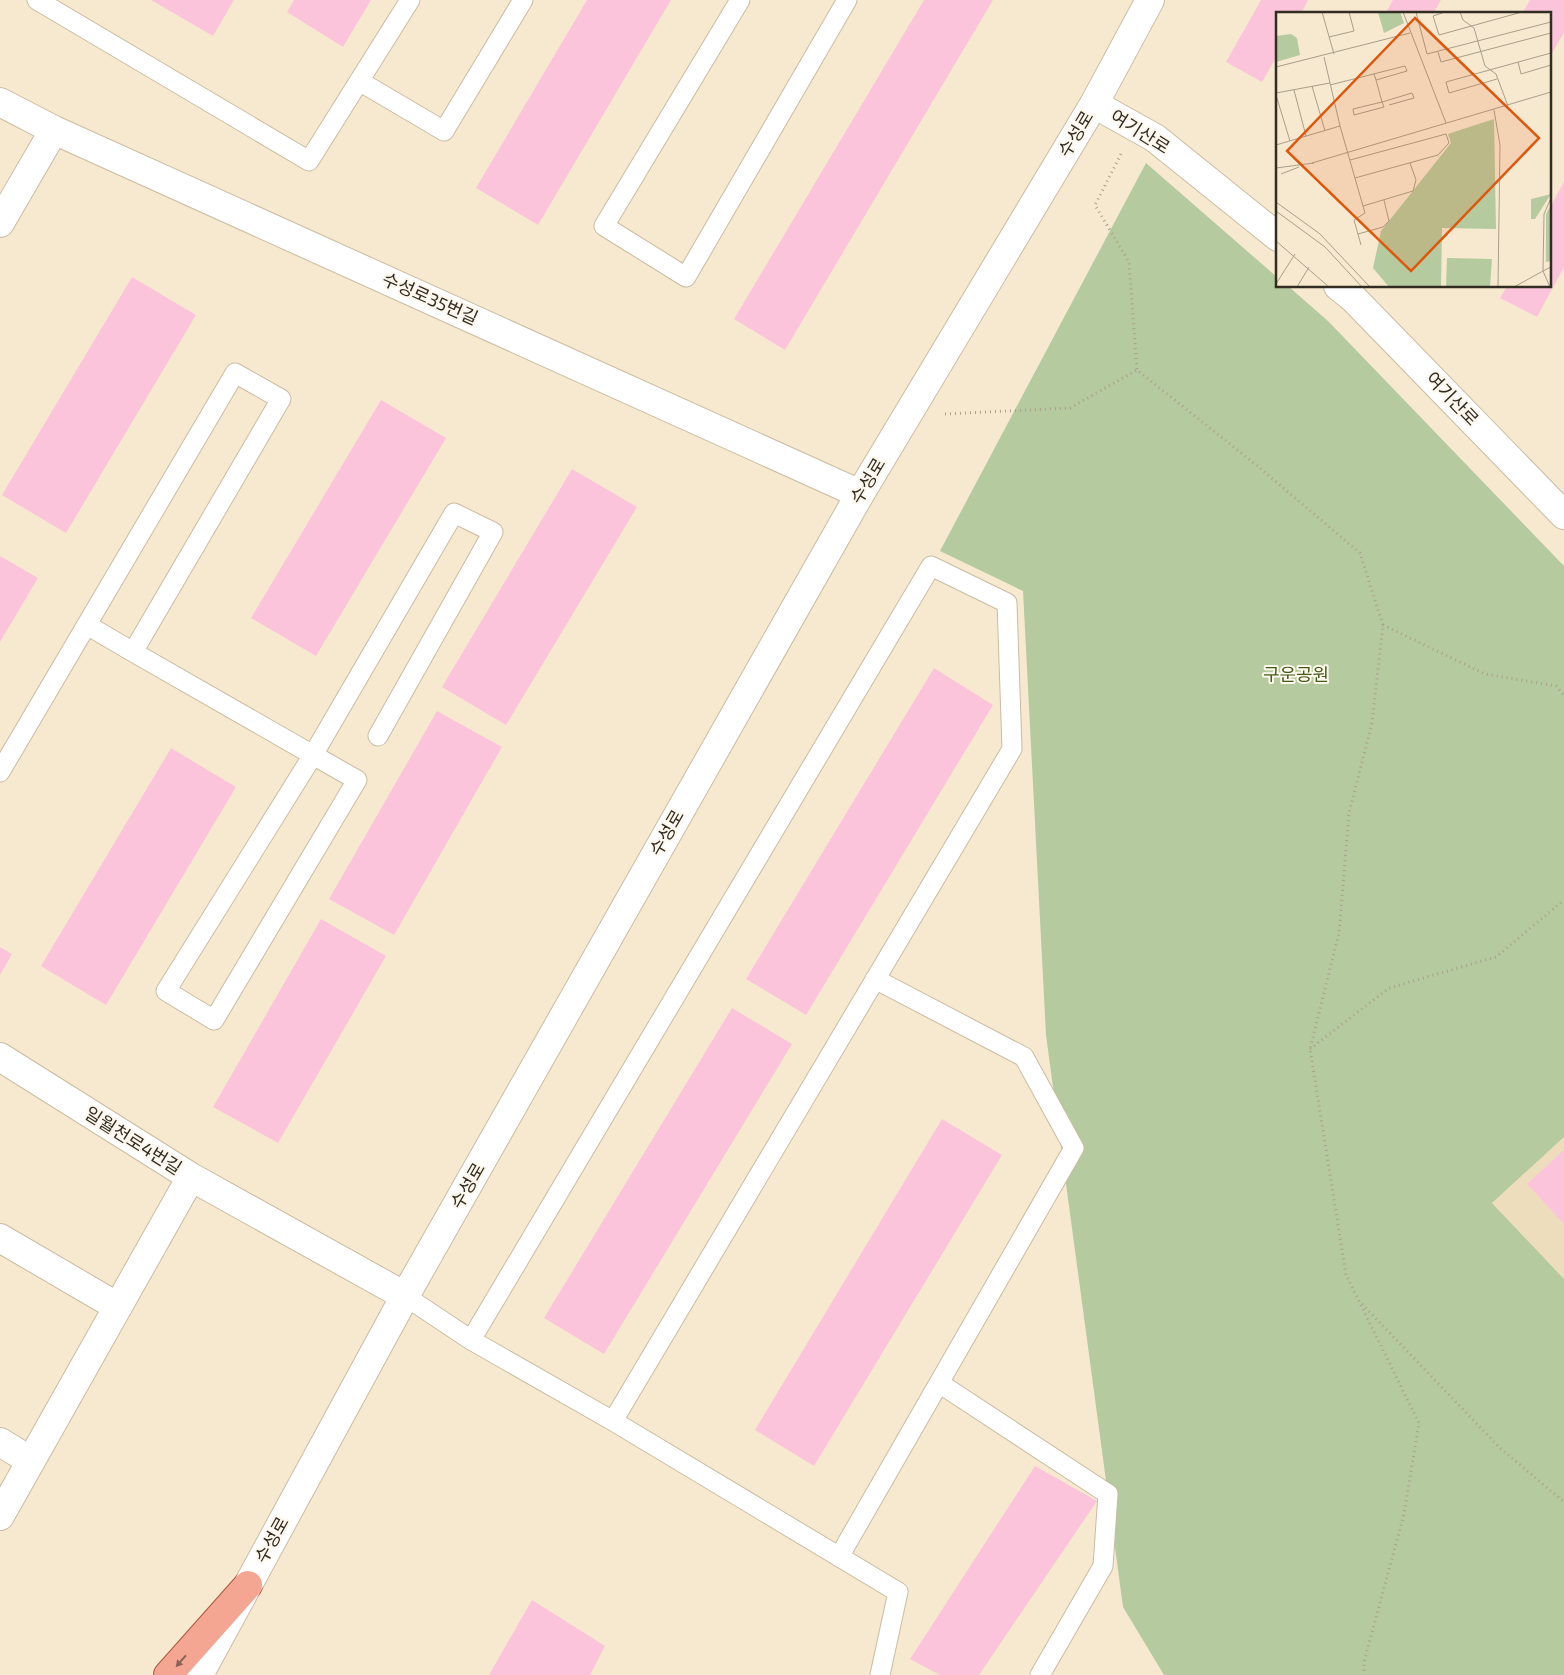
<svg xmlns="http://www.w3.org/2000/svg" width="1564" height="1675" viewBox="0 0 1564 1675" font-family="'Exo 2','Noto Sans KR',sans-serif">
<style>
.built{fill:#eeddbc}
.green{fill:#b5ca9e}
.building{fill:#fcc4da}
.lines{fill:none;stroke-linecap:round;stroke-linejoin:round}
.lane-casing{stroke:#c9bca3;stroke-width:21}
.street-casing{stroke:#c9bca3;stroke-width:30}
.secondary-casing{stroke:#c9bca3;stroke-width:30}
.primary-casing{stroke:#ab553c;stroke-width:30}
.path{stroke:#aba08d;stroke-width:3;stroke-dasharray:1 4;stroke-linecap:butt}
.lane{stroke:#fff;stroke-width:19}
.street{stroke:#fff;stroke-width:28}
.secondary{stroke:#fff;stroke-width:28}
.primary{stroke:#f4a692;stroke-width:28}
.oneway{fill:#896355}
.labels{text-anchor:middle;stroke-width:4;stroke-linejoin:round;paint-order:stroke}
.street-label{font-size:18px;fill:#322d23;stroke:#fdf7ed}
.park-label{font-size:18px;fill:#435c18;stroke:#fdf7ed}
.inset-road{fill:none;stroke:#a89e8b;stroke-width:1}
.view{fill:#df570d;fill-opacity:0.15;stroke:#df570d;stroke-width:2.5}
.inset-edge{fill:none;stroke:#322d23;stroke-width:2.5}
</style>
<rect width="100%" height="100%" fill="#f7e9d0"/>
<path class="built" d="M1564 1137V1279L1492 1203Z"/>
<path class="green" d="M1146 163 1278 278V286H1288L1328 321 1564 566V1137L1492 1203 1564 1279V1675H1164L1123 1607 1046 1035 1023 591 940 551Z"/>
<path class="building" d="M151 0H234L213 36Z
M294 0H371L343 47 287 12Z
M587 0H671L538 225 476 188Z
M924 0H993L785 350 734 319Z
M1261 0H1308L1301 14H1278V54L1262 82 1226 62Z
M1393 0H1441L1433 14H1385Z
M1530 0H1564V32L1550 57V14H1522Z
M1564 182V267L1537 317 1500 298 1507 286H1550V207Z
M132 277 196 315 66 533 2 495Z
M381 400 446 438 316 656 251 618Z
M572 469 637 507 506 725 442 687Z
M0 556 38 578 0 642Z
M934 668 993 705 806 1015 746 979Z
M437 711 502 747 394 935 329 899Z
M171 748 236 787 106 1005 41 966Z
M321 919 386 956 278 1143 213 1107Z
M0 947 12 954 0 975Z
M732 1008 792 1044 604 1354 544 1318Z
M942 1119 1002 1155 814 1466 755 1430Z
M1564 1150V1224L1527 1184Z
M1035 1466 1097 1501 979 1675H940L910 1659Z
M532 1600 605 1646 590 1675H489Z"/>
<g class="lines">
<defs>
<path id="lane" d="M37 0 309 161 410 0
M740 0 604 226 686 277 847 0
M359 81 444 131 523 0
M133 652 313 755 166 991 214 1020 357 780 313 755 454 513 493 532 378 736
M0 772 235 373 281 399 133 652 87 625
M405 1296 471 1340 613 1421 898 1592 880 1675
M471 1340 931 566 1007 603 1012 749 613 1421
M939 1383 1108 1494 1103 1566 1040 1675
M839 1557 1074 1148 1024 1057 875 979"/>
<path id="street" d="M0 102 54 130 860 494
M0 223 54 130
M0 1057 191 1177 0 1516
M191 1177 405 1296
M0 1238 118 1307
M0 1442 31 1461"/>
<path id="secondary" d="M1094 104 1155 138 1278 237
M1338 286 1353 298 1564 515
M199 1675 405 1296 860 494 1094 104 1150 0"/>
<path id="primary" d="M168 1675 248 1585"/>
</defs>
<use href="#lane" class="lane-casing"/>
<use href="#street" class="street-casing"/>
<use href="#secondary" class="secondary-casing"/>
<use href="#primary" class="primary-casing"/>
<path class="path" d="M1121 154 1095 205 1129 262 1137 370
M945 414 1070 408 1137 370 1255 464 1360 553 1383 625 1372 723 1349 813 1339 933 1310 1049 1346 1275 1419 1423 1404 1514 1364 1662V1675
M1383 625 1485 674 1556 686 1564 695
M1310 1049 1389 988 1496 957 1564 900
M1362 1304 1500 1448 1564 1502"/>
<use href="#lane" class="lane"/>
<use href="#street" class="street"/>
<use href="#secondary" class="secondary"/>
<use href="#primary" class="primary"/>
</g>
<defs><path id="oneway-solid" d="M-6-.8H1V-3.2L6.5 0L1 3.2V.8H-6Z" transform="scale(1.25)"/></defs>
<use class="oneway" href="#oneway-solid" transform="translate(181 1661) rotate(131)"/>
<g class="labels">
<g class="street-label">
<text transform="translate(1140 132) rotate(32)" y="6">여기산로</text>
<text transform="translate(1076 134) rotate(-59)" y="6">수성로</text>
<text transform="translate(430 299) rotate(24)" y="6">수성로35번길</text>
<text transform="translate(1452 399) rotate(46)" y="6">여기산로</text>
<text transform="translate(868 481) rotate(-59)" y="6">수성로</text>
<text transform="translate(667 833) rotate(-60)" y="6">수성로</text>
<text transform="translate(133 1141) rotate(32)" y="6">일월천로4번길</text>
<text transform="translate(468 1186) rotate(-60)" y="6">수성로</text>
<text transform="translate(272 1540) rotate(-61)" y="6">수성로</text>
</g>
<g class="park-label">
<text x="1296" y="681">구운공원</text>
</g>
</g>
<g transform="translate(1276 12)">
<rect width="275" height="275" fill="#f7e9d0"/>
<path d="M102 0H124L128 11 108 21ZM15 22 21 26 24 43 0 50V24ZM218 107 220 217 166 216 165 275H113L97 256 105 219 175 131 172 122ZM275 182 259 207H255V187ZM275 193V249L270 250V202ZM171 246 216 247 214 275H170Z" fill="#b5ca9e"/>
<path class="inset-road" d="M46 0 58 42M127 0 170 111M140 0 151 42 275 10M169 0 157 4 163 23 246 0M184 0 187 8 198 16 209 54 220 62 232 94M53 25 78 19 73 0M162 40 165 50 275 21M242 50 245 62 275 53M0 55 134 21M221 67 173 81 170 70 275 41M100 68 106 90 77 97 78 103 108 95 106 90 136 81 138 86 113 93M54 73 129 54 131 59 100 68 98 62M36 74 49 119M18 78 30 124M0 81 54 71M0 83 14 129M218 98 224 133 222 275M64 114 89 201 78 208 85 233M0 133 64 114 48 45M74 148 170 122 173 131 162 143 79 166M36 151 275 80M0 156 38 151M5 162 23 155M0 190 44 222 94 275M87 194 137 179 140 168 134 151M0 199 49 235 86 275M82 222 107 215 113 209 108 188M0 229 53 275M0 272 19 242M21 275 33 255M238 275 267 259 268 202 275 186M274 275 267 259 275 255"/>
<path class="view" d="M139 6 263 126 135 259 11 139Z"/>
<rect width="275" height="275" class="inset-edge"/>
</g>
</svg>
